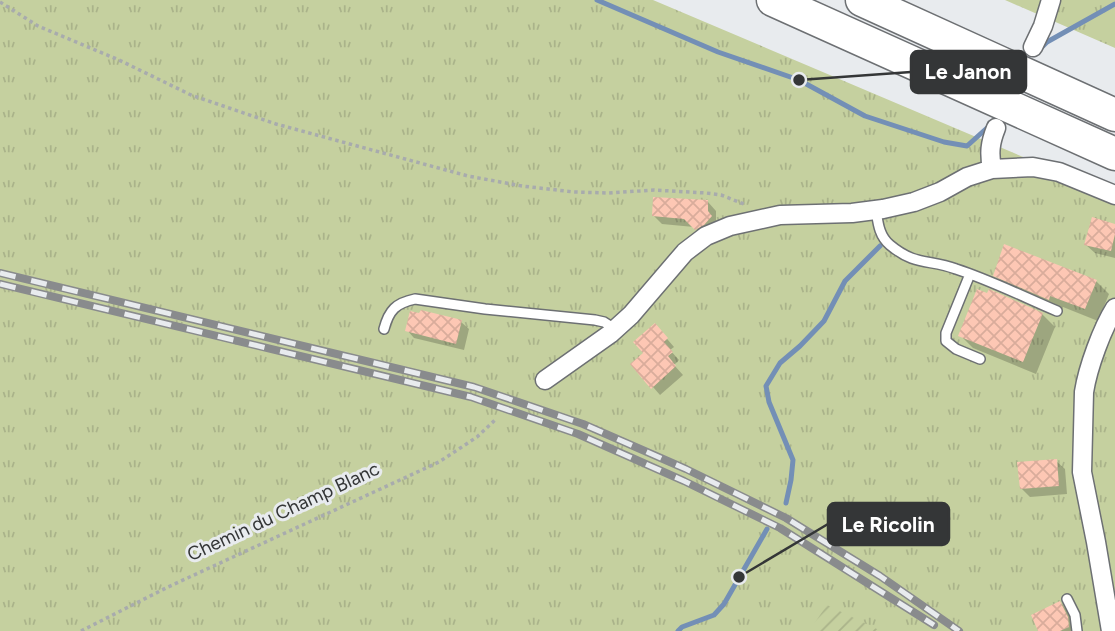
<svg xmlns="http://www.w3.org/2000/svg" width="1115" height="631" viewBox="0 0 1115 631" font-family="Figtree,sans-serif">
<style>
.grass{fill:url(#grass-tufts)}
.garden{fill:url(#garden-furrows)}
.shadow{fill:#0003}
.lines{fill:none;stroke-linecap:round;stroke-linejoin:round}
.stream{stroke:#738fb6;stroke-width:5}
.building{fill:url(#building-cross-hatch)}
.lane-casing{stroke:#6d7073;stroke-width:12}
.street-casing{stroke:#6d7073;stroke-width:21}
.highway-casing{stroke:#6d7073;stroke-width:35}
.path{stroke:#a8abad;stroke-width:3.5;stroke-dasharray:3.5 3.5;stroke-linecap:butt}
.lane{stroke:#fff;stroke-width:9}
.street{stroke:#fff;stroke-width:18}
.highway{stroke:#fff;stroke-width:32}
.rail-casing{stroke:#898b8d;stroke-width:8}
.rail{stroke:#e8ebee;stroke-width:5;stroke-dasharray:16;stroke-linecap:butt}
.labels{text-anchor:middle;stroke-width:6;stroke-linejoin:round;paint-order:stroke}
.street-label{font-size:19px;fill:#343637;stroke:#e8ebee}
.leader{fill:none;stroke:#343637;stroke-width:2.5}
.callout-dot{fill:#343637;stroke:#e8ebee;stroke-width:2.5}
.callout{fill:#343637;stroke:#343637;stroke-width:2.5}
.callout-label{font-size:21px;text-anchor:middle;font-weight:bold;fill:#fff}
</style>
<defs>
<pattern id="grass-tufts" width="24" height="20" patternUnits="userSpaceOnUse" patternTransform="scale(1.75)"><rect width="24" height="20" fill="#c5d09f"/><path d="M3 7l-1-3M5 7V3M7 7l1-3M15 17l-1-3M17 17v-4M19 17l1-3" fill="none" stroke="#aab38a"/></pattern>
<pattern id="garden-furrows" width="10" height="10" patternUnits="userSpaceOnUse" patternTransform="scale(1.75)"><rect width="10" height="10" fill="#c5d09f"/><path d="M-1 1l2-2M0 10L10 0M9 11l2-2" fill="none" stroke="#aab38a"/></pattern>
<pattern id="building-cross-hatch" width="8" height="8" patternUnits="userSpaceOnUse" patternTransform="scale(1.75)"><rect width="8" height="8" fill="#fdc7b4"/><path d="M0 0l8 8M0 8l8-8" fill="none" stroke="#d9ac9b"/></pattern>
</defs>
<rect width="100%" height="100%" fill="#e8ebee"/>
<path class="grass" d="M0 0H653L1115 196V631H0Z
M1005 0H1115V48Z"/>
<path class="garden" d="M827 605 881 631H809Z"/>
<path class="shadow" d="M708 202 716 211V221L719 226 705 237 694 227 662 224 653 215Z
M1115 226V258L1095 253 1086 245Z
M995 275 1096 281 1109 294 1098 321 1063 307 1062 311 1008 288Z
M988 296 1042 314 1055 327 1036 374 973 348 960 335Z
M461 322 469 329 464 350 414 338 407 330Z
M662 333 674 347 670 350 679 360 674 365 683 375 660 395 653 387Z
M1056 461 1065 469 1067 494 1030 497 1021 488Z
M1060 603 1068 611 1076 631H1040Z"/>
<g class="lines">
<path class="stream" d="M597 0 718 52 799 80 865 116 944 142 967 146 987 128
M1039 50 1047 42 1115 4
M786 503 791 480 793 460 769 402 766 386 780 363 800 346 824 321 845 281 880 246
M678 631 682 627 714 615 724 604 767 529"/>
</g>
<path class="building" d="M653 197 708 200V211L712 216 704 225 695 230 684 219 652 216Z
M1092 217 1115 224V234L1111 251 1084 245Z
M1004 244 1097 280 1085 309 1050 296 1049 300 993 276Z
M977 289 987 293 989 289 1043 313 1023 362 958 336Z
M421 310 462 320 456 344 405 331 410 311 419 313Z
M655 323 668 338 664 342 673 352 668 356 676 366 651 389 630 364 643 353 633 342Z
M1057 459 1059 486 1020 489 1017 462Z
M1060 601 1068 617 1069 627 1060 631H1038L1031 615Z"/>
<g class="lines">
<defs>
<path id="lane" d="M876 210C878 223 879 236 890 245 915 266 929 259 956 269 990 280 1024 297 1057 311
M970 274 946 333V341L956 349 980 359
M384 329C389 310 396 303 415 299L485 309 595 320 604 322 615 329
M1067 599 1075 615 1077 631"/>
<path id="street" d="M1033 47 1043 26 1051 0
M992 169C989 153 990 143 996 128
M545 380 610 334 631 315 685 252 706 236 730 226 780 215 852 213 883 209 914 202 940 192 967 177 992 169 1033 167 1059 172 1115 195
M1111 631 1096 542 1082 472 1084 392C1088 367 1102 329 1115 308"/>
<path id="highway" d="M773 0 1115 154
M862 0 1115 115"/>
</defs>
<use href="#lane" class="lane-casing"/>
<use href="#street" class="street-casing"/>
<use href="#highway" class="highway-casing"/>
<path class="path" d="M0 2 38 26 119 60 191 95 276 124 468 176 522 186 574 192 609 193 654 190 706 193 721 195 744 204
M81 631 168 587 439 462 477 437 495 420"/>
<use href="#lane" class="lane"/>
<use href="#street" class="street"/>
<use href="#highway" class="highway"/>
<defs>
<path id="rail" d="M0 273 474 387 583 424 686 469 786 518 880 576 959 631
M0 284 471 397 578 434 684 481 780 528 934 625"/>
</defs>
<use href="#rail" class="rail-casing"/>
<use href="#rail" class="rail"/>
</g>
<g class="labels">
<g class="street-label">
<text transform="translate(283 511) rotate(-25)" y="7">Chemin du Champ Blanc</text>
</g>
</g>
<path class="leader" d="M799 80L911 72M739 577L828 524"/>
<g class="callout-dot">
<circle cx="799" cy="80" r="7"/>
<circle cx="739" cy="577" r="7"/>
</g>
<g class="callout">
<rect x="911" y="51" width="115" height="42" rx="7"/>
<rect x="828" y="503" width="121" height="42" rx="7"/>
</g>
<g class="callout-label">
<text x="968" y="79">Le Janon</text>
<text x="888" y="532">Le Ricolin</text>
</g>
</svg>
